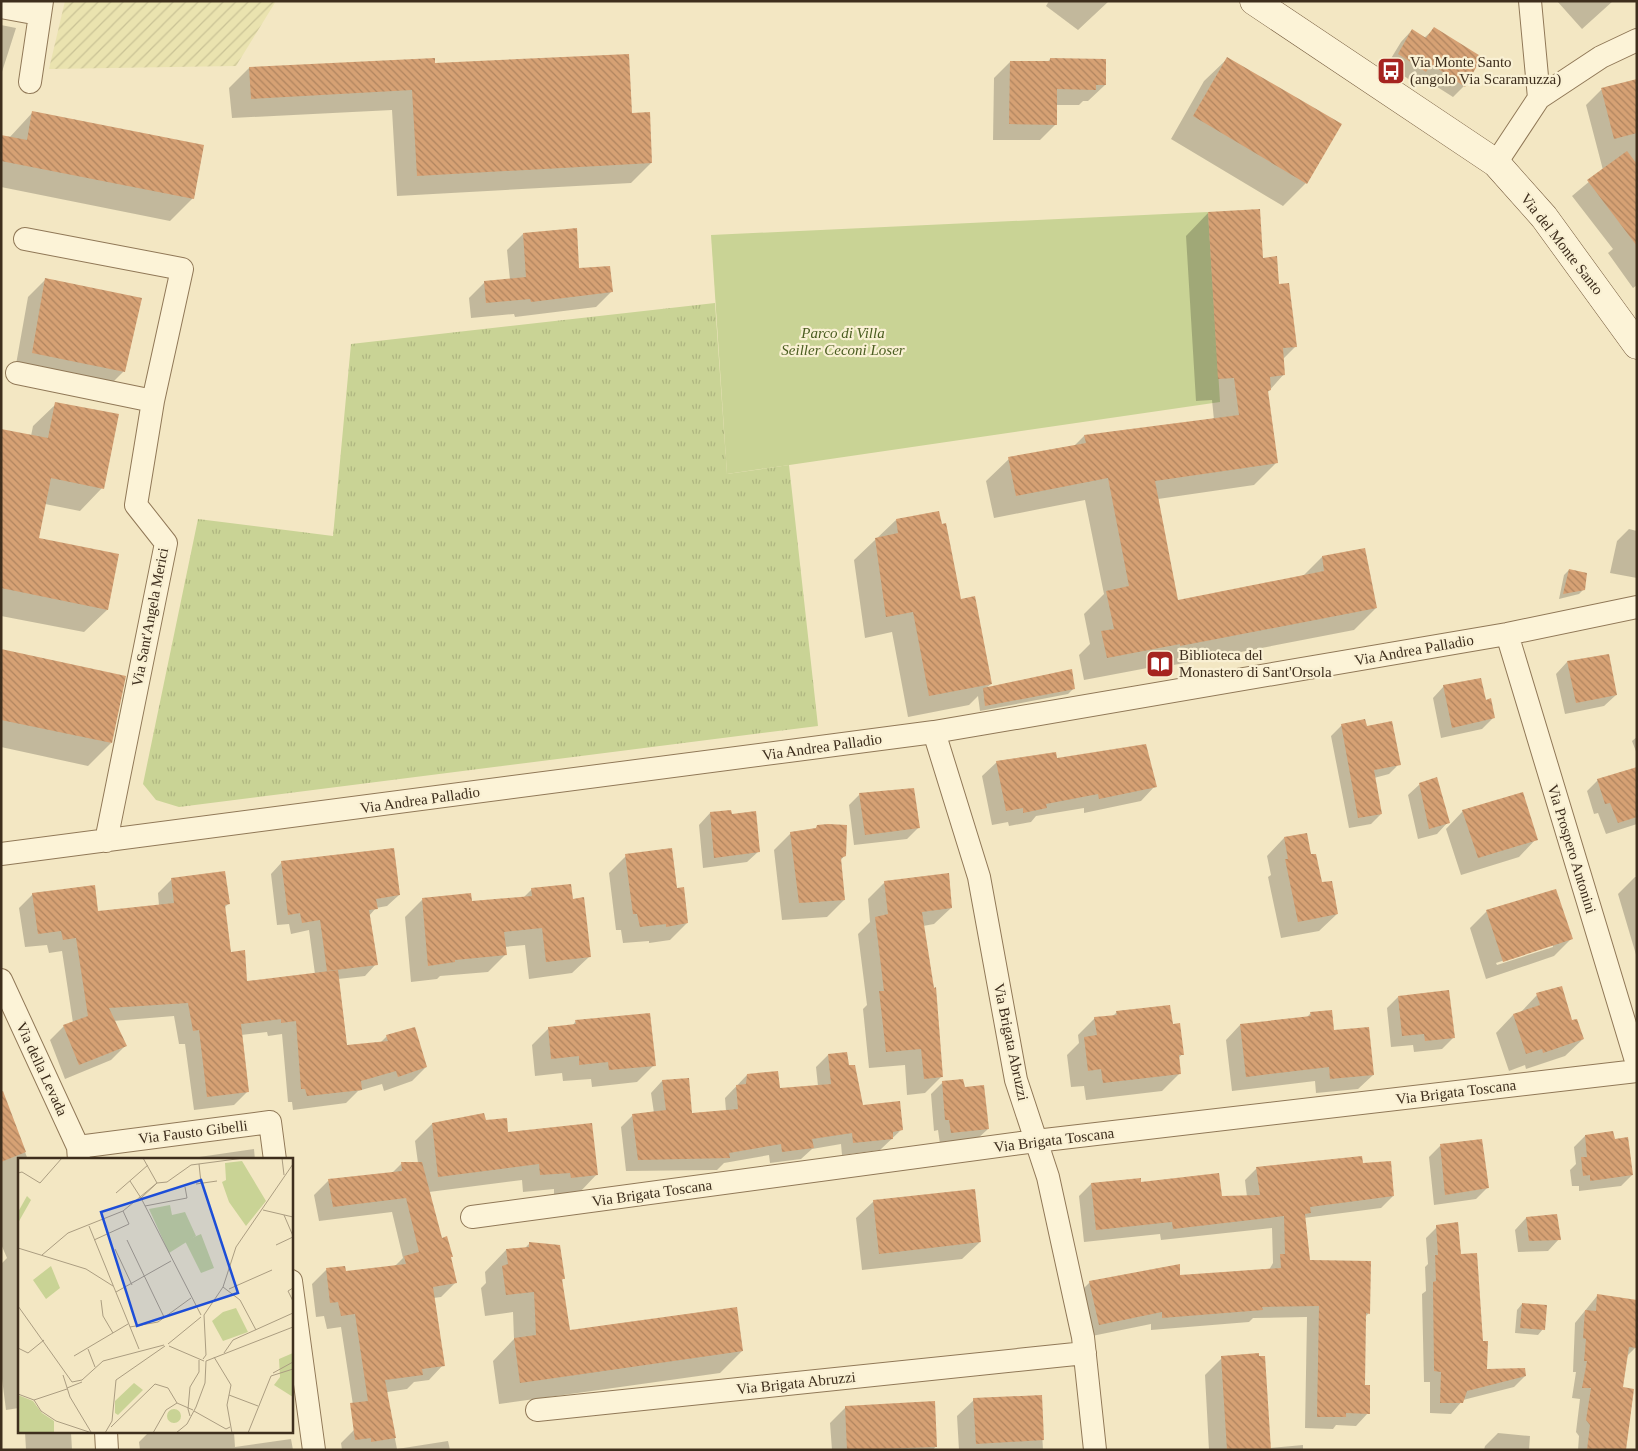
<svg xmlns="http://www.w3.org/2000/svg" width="1638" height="1451" viewBox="0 0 1638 1451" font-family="Georgia,serif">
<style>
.farmland{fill:url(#farmland-furrows)}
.grass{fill:url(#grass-tufts)}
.garden{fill:#c9d395}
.shadow{fill:#0003;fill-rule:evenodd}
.building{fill:url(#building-back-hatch)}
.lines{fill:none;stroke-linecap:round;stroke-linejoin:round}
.minor-casing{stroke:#907857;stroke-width:24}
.secondary-casing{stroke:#72583a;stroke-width:29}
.minor{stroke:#fcf3d7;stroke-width:22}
.secondary{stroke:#fcf3d7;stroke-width:28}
.labels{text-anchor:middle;stroke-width:4.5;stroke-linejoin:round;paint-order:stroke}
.poi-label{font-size:15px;fill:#3e2e1d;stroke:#f9f0d3;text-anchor:start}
.street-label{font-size:15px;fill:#3e2e1d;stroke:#f9f0d3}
.park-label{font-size:15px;font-style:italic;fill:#4b5d21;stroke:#f9f0d3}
.inset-road{fill:none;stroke:#ab9d81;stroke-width:1}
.view{fill:#1d4ed8;fill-opacity:0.15;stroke:#1d4ed8;stroke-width:2.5}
.inset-edge{fill:none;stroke:#3e2e1d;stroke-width:2.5}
</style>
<defs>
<pattern id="farmland-furrows" width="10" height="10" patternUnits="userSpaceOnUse" patternTransform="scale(1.25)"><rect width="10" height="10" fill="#eae3af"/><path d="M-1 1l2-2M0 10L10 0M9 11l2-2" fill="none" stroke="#cac396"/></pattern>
<pattern id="grass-tufts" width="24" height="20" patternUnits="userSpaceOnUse" patternTransform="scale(1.25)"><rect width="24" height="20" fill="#c9d395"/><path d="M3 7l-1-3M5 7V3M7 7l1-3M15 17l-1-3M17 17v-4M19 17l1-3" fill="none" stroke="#aeb580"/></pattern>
<pattern id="building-back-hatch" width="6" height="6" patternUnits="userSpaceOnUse" patternTransform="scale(1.25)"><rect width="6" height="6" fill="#d6a174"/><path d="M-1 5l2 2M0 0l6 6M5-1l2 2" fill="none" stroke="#af845f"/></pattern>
</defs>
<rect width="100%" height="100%" fill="#f3e7c3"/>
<path class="farmland" d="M65 1H276L236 66 49 69Z"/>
<path class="grass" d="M715 303 727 474 789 465 818 726 179 807 156 800 143 784 198 519 333 536 351 344Z"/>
<path class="garden" d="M1208 212 1220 402 727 474 711 235Z"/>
<path class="shadow" d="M1049 1H1109L1078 30 1046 6Z
M1557 1H1613L1582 29Z
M1 25 16 28 1 75Z
M1434 29 1464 86 1453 97 1420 76 1413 82 1387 65 1401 42 1412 30 1424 38Z
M1050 59 1105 85 1088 101H1083L1079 105H1056V124L1040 140H993L994 78 1010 62 1047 63Z
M1227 59 1306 183 1283 206 1171 139 1204 81Z
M434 64 631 114 651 163 631 183 397 196 392 110 232 118 229 88 249 68Z
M1637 81V285L1633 288 1608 253 1613 249 1572 196 1603 170 1586 105 1601 90Z
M33 112 193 198 170 221 1 187V137L9 138Z
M1208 213 1262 259 1278 285 1296 346 1283 359 1284 374 1267 393 1276 463 1254 485 1158 499 1177 601 1303 576 1322 557 1376 608 1354 630 1158 668V666L1084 680 1079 655 1090 644 1084 614 1104 594 1085 500 994 518 986 481 1009 459 1074 446 1084 436 1214 420 1212 400 1196 401 1186 236Z
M523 234 578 270 611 292 596 307 515 317 514 314 471 318 469 298 485 282 510 280 507 250Z
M45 280 128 349 123 372 106 389 15 370 28 297Z
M56 404 102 488 80 511 45 504 37 539 107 610 84 632 1 616V430L31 436 33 426Z
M896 520 960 600 991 684 986 688H1074L1068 694 980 711 978 696 969 705 908 717 892 632 865 638 854 560Z
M1629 529 1637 531V578L1610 573 1617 541Z
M1569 570 1584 589 1579 594 1559 599 1564 575Z
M1 651 111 743 88 766 1 747Z
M1608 656 1616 695 1604 706 1565 714 1556 674 1567 662Z
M1444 686 1485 701 1493 718 1482 729 1441 738 1433 698Z
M1364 721 1366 728 1399 764 1389 774 1374 778 1381 814 1371 824 1349 828 1331 736 1341 726Z
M1637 737V754L1632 741Z
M997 762 1155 786 1141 801 1084 813V808L1036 816 1031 822 1009 826 1008 822 992 825 982 776Z
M1637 768V824L1606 834 1598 813 1594 814 1587 791 1598 780Z
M1420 784 1448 822 1437 834 1418 839 1408 795Z
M860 794 918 828 907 839 854 845 849 805Z
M1463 811 1536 839 1519 857 1461 875 1446 829Z
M710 813 730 815 759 851 747 862 703 868 699 825Z
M818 826 845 855 840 861 844 900 827 917 782 920 774 850 791 833 814 830Z
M1306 834 1310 856 1321 883 1337 914 1319 931 1281 938 1268 877 1271 875 1267 856 1284 838Z
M626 856 676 890 687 923 670 940 649 943V941L623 943 621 930H616L609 873Z
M282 862 399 895 387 906 376 908 368 917 376 964 365 976 338 979 346 1047 380 1043 387 1036 426 1067 412 1081 384 1091 382 1084 358 1091 346 1103 293 1110 292 1102H288L282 1034 268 1036 267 1032 241 1035 248 1091 234 1105 194 1110 185 1044H179L174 1016 113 1021 125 1046 111 1060 65 1079 50 1040 64 1026 73 1023 62 951 49 953 47 945 25 947 19 908 33 894 97 913 159 906 158 893 172 879 229 903 224 908 230 953 246 982 315 974 309 930 291 934 289 924 277 925 271 874Z
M1635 877H1637V958L1618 894Z
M885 882 951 908 934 924 923 926 942 1076 925 1093 907 1095 905 1065 869 1068 863 1009 867 1005 858 934 870 922 868 899Z
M532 889 590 956 572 973 529 979 525 945 504 947 505 955 488 972 440 976 437 979 411 982 405 917 422 900 471 902 523 898Z
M1487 911 1571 939 1554 956 1486 979 1470 928ZM1553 944V947L1497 965 1496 963Z
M1537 995 1571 1022 1583 1039 1565 1056 1526 1069 1525 1065 1509 1071 1496 1033 1513 1015 1520 1013Z
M1398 997 1454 1037 1442 1049 1414 1052 1413 1045 1391 1047 1387 1008Z
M1117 1012 1172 1025 1182 1054 1178 1059 1179 1074 1162 1091 1086 1100 1084 1086 1071 1087 1067 1055 1079 1043 1078 1035 1095 1018 1113 1016Z
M1311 1013 1333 1032 1373 1075 1358 1089 1316 1093 1315 1081 1232 1091 1226 1040 1240 1025 1306 1018Z
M576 1021 654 1065 637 1082 592 1087 591 1079 563 1081 562 1073 535 1076 532 1045 549 1028 572 1026Z
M828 1055 847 1067 862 1106 901 1130 880 1150 842 1155 841 1144 812 1149 801 1159 770 1163 769 1155 724 1163 717 1170 626 1171 621 1127 633 1115 654 1113 651 1093 662 1081 691 1115 726 1111 725 1098 747 1075 779 1090 818 1086 816 1067Z
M943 1082 988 1129 976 1140 940 1144 938 1130 934 1131 931 1094Z
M9 1109 28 1160H19V1408L6 1410 1 1371V1264L7 1258 1 1244V1112Z
M485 1122 597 1174 580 1192 554 1195V1189L523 1192 522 1180 429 1192 441 1239 452 1256 450 1258 456 1282 441 1297 433 1298 443 1365 429 1380 414 1382 407 1389 381 1393 371 1403 353 1405 341 1327 327 1329 324 1316 316 1317 312 1284 326 1270 344 1267 345 1272 395 1266 403 1258 392 1212 319 1221 314 1195 329 1180 391 1174 401 1164 418 1163 415 1141 432 1124Z
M1585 1136 1614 1141 1632 1175 1621 1186 1579 1191V1186H1572L1570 1170 1576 1164 1574 1147Z
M1481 1141 1487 1188 1476 1199 1434 1205 1429 1157 1440 1146Z
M254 1149 255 1160H196L199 1157Z
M1362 1164 1393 1196 1381 1208 1304 1218 1309 1261 1369 1313 1365 1317 1364 1387 1368 1413 1356 1426 1336 1425 1333 1429 1305 1428 1307 1317 1253 1318 1249 1322 1151 1330V1324L1087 1337 1078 1294 1090 1282 1269 1270 1273 1263 1272 1228 1161 1240 1160 1234 1084 1242 1079 1196 1091 1184 1140 1183 1221 1197H1247L1245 1180 1257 1168Z
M874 1201 980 1242 962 1259 862 1270 856 1218Z
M1526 1218 1559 1239 1548 1251 1518 1252 1515 1230Z
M1437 1227 1482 1342 1486 1370 1525 1376 1514 1387 1463 1400 1451 1414 1430 1413V1382H1424L1422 1294 1426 1291 1425 1267 1428 1264 1426 1238Z
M529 1244 564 1278 561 1281 569 1332 742 1351 720 1373 499 1404 493 1361 514 1339 513 1312 485 1316 481 1288 486 1283 485 1272 506 1250 525 1248Z
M1597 1296 1636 1347 1626 1357 1621 1388 1626 1450H1578L1579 1436 1576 1432 1580 1399 1572 1398 1576 1372H1573L1575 1323Z
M1522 1304 1543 1329 1538 1335 1515 1333 1517 1310Z
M1222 1358 1270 1448 1303 1445V1450H1209L1205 1375Z
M1040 1396 1043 1450H959L957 1416 974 1400Z
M846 1407 936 1446 933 1450H832L830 1423Z
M392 1424 397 1449 448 1441 450 1450H342L341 1443 354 1430Z
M25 1432H71L72 1450H26Z
M149 1432H234L235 1447 291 1439 293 1450H140L139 1442Z
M1498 1433 1530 1436 1529 1450H1484L1485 1446Z"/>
<path class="building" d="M1434 27 1482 57 1465 87 1431 64 1426 72 1398 54 1412 29 1426 38Z
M629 54 632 113 650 112 652 163 417 176 412 90 251 99 249 67 435 58V63Z
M1227 57 1342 124 1307 184 1193 116Z
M1050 58 1106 59V85H1096V90L1057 89V125L1009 124 1010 61H1050Z
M1637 79V133L1614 139 1601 88Z
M32 111 204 145 194 199 1 161V135L27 140Z
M1627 151 1637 164V246L1587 180Z
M1260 209 1263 258 1277 256 1279 284 1289 283 1297 347 1283 348 1285 375 1270 377 1271 390 1268 391 1278 463 1155 481 1178 600 1324 571 1322 556 1365 548 1377 608 1180 646V644L1107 658 1101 631 1114 629 1106 591 1129 586 1108 478 1016 496 1008 457 1086 443 1084 435 1239 415 1234 378 1218 379 1208 212Z
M577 228 579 268 610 266 613 292 531 302 530 299 486 303 484 281 526 277 523 233Z
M45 278 142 298 125 372 32 353Z
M55 402 119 414 104 489 51 478 39 538 119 554 108 610 1 588V429L48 438Z
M939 511 942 524 946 523 961 599 975 596 992 684 929 696 913 612 886 617 875 538 898 533 896 519Z
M1569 569 1587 573 1585 590 1563 594Z
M1 649 126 676 112 743 1 720Z
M1609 654 1617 695 1576 703 1567 661Z
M1072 669 1075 689 985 706 983 688Z
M1481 678 1486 700 1491 698 1495 718 1452 728 1443 685Z
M1365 719 1367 726 1392 721 1401 765 1374 770 1382 814 1358 818 1341 724Z
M1146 744 1157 787 1099 799 1098 794 1046 804 1047 808 1023 813V808L1006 811 996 761 1056 752 1057 758Z
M1637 767V817L1618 823 1610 803 1605 804 1597 779Z
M1437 777 1450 823 1429 829 1419 783Z
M914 788 920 828 865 835 859 793Z
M1523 792 1538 840 1478 858 1462 810Z
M731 810 732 814 756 811 760 852 714 858 710 812Z
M828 824 847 825 846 856 841 858 845 900 799 903 790 832 816 828 817 825Z
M1307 833 1311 854H1316L1322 882 1332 881 1338 914 1298 922 1285 859H1288L1284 837Z
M394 848 400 895 376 899 378 909 369 910 378 965 327 971 320 920 302 923 300 913 288 915 281 861Z
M672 848 677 888 684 887 688 923 666 927V924L640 927 637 914H633L625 854Z
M225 871 230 904 225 905 231 952 245 950 247 981 338 970 347 1045 388 1041 386 1035 415 1027 427 1067 398 1077 396 1071 361 1081 362 1090 307 1096 305 1089H301L296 1021 281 1023V1019L241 1024 249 1092 207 1097 199 1030 193 1031 188 1003 109 1008 127 1046 79 1065 63 1025 88 1016 76 938 63 940 61 931 38 934 32 893 95 885 98 911 174 903 171 878Z
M949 873 952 908 922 912 934 988 936 987 943 1077 924 1079 921 1049 886 1052 879 991H884L875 917 888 914 884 881Z
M571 884 573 899 584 897 591 957 546 962 542 928 504 932 507 955 455 960V962L428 966 422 898 471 893 472 901 532 896 531 888Z
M1556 889 1573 939 1503 962 1486 910Z
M1562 986 1572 1020 1577 1019 1584 1039 1543 1053 1542 1049 1526 1054 1513 1014 1540 1005 1536 993Z
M1449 990 1455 1038 1425 1041 1424 1034 1402 1036 1398 996Z
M1170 1005 1173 1024 1180 1023 1184 1055H1179L1181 1074 1103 1083 1101 1069 1088 1071 1084 1037 1097 1035 1094 1017 1117 1015 1116 1011Z
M1332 1010 1334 1030 1369 1027 1374 1075 1330 1079 1329 1067 1246 1077 1240 1024 1311 1016 1310 1012Z
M650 1013 656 1066 609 1070 608 1062 579 1065V1056L551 1059 548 1027 576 1024 575 1020Z
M847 1052 849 1065H855L863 1105 900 1101 903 1130 893 1132V1139L853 1143 852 1133 812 1139 814 1148 782 1152 781 1144 729 1153 730 1158 638 1160 632 1114 666 1110 662 1080 689 1078 692 1113 738 1109 736 1085 746 1084 747 1074 778 1071 780 1088 831 1084 828 1054Z
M963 1079 965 1087 984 1085 989 1129 951 1133 949 1120H945L942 1081Z
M3 1091 26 1152 1 1162V1092Z
M484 1113 486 1120 507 1118 508 1132 592 1123 598 1175 571 1178 570 1173 540 1175 539 1164 438 1177 432 1123Z
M1613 1131 1615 1139 1628 1137 1633 1175 1590 1181V1175L1583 1176 1581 1157H1587L1585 1135Z
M1482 1139 1489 1188 1445 1195 1440 1144Z
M1362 1156 1363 1163 1391 1161 1394 1196 1310 1207 1311 1213 1305 1214 1310 1260 1371 1261 1370 1314 1366 1313 1365 1385H1370V1414L1346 1413V1417H1317L1319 1306 1262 1307 1263 1310 1162 1318V1312L1099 1325 1089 1281 1180 1264V1275L1281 1268 1280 1254H1285L1284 1216 1173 1229 1172 1222 1096 1230 1091 1183 1141 1178V1182L1219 1173 1222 1196 1260 1195 1256 1167Z
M401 1162H422L442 1238 447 1236 453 1257H451L457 1283 433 1287 445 1366 422 1369 423 1375 385 1380 396 1438 371 1442V1438L355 1440 350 1403 368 1401 355 1314 341 1316 338 1302 330 1303 326 1268 345 1266 346 1271 406 1264 404 1256 419 1252 406 1198 333 1207 328 1179 402 1171Z
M975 1189 981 1242 879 1254 873 1200Z
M1557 1214 1561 1240 1529 1241 1526 1217Z
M1458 1222 1461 1254 1477 1253 1483 1341H1488L1487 1369 1525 1368 1526 1376 1467 1391 1463 1403H1440L1441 1372 1434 1371 1433 1282 1436 1281 1435 1255H1438L1436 1225Z
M529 1242 560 1245 565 1279H562L570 1330 737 1307 743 1351 520 1383 514 1338 536 1335 534 1292 506 1295 502 1266 508 1264 506 1249 529 1247Z
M1597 1294 1637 1300V1348L1629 1347 1623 1387 1634 1389 1626 1450H1587L1590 1425 1586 1420 1591 1388H1582L1587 1361H1584L1586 1339 1583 1338 1585 1310 1596 1311Z
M1522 1303 1547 1305 1545 1330 1520 1328Z
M1259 1353V1356H1265L1271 1450H1227L1221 1356Z
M1042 1395 1044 1440 976 1444 973 1398Z
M935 1401 937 1447 847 1450 845 1406Z"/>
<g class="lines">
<defs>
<path id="minor" d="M1530 1 1539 98
M1 7 39 14
M30 82 42 1
M1496 163 1539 98 1601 57 1637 40
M25 239 182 269 153 401 136 505 166 543 106 841
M17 373 153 401
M1507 634 1637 1064
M934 732 979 877 1016 1080 1048 1177 1083 1337 1095 1450
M1 854 934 732 1507 634 1637 607
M1 980 78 1147 79 1160
M78 1147 270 1122 275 1160
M472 1217 1036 1141 1637 1071
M291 1281 314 1450
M537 1410 1085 1353
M106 1432 107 1450"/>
<path id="secondary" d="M1254 1 1496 163 1544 217 1637 345"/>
</defs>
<use href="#minor" class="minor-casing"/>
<use href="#secondary" class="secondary-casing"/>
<use href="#minor" class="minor"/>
<use href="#secondary" class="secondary"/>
</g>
<defs>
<symbol id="bus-square" viewBox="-11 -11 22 22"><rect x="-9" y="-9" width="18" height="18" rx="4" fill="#a62420" stroke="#f9f0d3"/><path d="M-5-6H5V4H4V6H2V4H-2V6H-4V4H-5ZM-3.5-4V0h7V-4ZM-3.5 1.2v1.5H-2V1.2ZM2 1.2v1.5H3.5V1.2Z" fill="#fff"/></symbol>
<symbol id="library-square" viewBox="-11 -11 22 22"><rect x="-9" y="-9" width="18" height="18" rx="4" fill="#a62420" stroke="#f9f0d3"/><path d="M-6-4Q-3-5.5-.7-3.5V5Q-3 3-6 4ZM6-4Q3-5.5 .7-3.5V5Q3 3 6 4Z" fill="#fff"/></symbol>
</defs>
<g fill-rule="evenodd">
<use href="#bus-square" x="1375" y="55" width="32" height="32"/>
<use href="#library-square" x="1144" y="648" width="32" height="32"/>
</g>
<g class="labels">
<g class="poi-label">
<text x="1410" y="67">Via Monte Santo<tspan x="1410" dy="17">(angolo Via Scaramuzza)</tspan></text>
<text x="1179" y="660">Biblioteca del<tspan x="1179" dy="17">Monastero di Sant'Orsola</tspan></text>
</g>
<g class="street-label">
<text transform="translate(1562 244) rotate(52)" y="5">Via del Monte Santo</text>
<text transform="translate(150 617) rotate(-79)" y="5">Via Sant'Angela Merici</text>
<text transform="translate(1414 650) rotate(-10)" y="5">Via Andrea Palladio</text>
<text transform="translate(822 747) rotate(-8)" y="5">Via Andrea Palladio</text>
<text transform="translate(420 800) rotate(-8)" y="5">Via Andrea Palladio</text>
<text transform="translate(1572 849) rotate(73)" y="5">Via Prospero Antonini</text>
<text transform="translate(1011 1042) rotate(78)" y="5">Via Brigata Abruzzi</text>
<text transform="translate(42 1069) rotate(65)" y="5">Via della Levada</text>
<text transform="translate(1456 1092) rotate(-7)" y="5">Via Brigata Toscana</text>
<text transform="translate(193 1132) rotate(-7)" y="5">Via Fausto Gibelli</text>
<text transform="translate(1054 1140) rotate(-7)" y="5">Via Brigata Toscana</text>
<text transform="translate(652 1193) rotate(-8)" y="5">Via Brigata Toscana</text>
<text transform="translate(796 1383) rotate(-6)" y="5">Via Brigata Abruzzi</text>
</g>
<g class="park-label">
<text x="843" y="338">Parco di Villa<tspan x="843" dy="17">Seiller Ceconi Loser</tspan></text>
</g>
</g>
<g transform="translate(18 1158)">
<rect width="275" height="275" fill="#f3e7c3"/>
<path d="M152 47 154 57 167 54 178 78 151 95 131 51Z" fill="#c9d395"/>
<path d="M9 38 13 42 0 65V54ZM275 195V239L256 227 262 219 261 201Z" fill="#c9d395"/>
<path d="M224 3 248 43 228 68 211 44 204 24 208 22 207 5ZM0 237 15 243 24 255 36 263V275H0Z" fill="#c9d395"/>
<path d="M183 76 196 110 183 115 167 83ZM33 108 42 130 28 141 15 122ZM218 150 230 174 205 183 194 163 205 154ZM116 225 125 232 100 257 97 255V243ZM149 258a7 7 0 1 1 14 0a7 7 0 1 1-14 0Z" fill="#c9d395"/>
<path class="inset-road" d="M125 0 139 25M264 0 266 17M181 6 183 25M0 15 4 14 22 25 44 0M112 23 123 40 183 157M178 26 199 23M98 35 130 7M123 40 139 25M127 48 169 40 167 29M245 52 275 59M266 57 275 78M71 68 121 191M76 82 111 66 105 53M109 82 146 159M258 87 275 79M0 90 68 111 95 128M97 91 114 127M24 97 50 75 105 53 139 25 149 24 173 7 226 0M205 129 222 142 238 172M275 130 270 133 275 143M211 131 254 112M98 134 153 103M83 142 85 158 95 175M0 148 54 224 64 222 85 203 146 187M112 169 140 164 173 140M150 186 183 159M151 188 186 203M0 190 10 195 26 182M70 191 77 209M206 195 215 182 275 155M56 198 110 166M196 199 213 227 209 247 214 275M185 201 188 197 186 157 205 129 218 89 275 6M188 203 275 169M255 215 275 204M45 217 52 239 73 274M49 230 64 224M0 236 16 242M211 237 240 248M16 242 23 253 38 263 74 275M16 242 49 231M159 245 175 252M176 253 208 271 212 269M172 258 170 251 172 229 181 214V202M93 269 137 226 150 230 159 245M87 275 94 263 98 222 147 188M135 275 148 252 159 245M158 275 169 266 178 249 187 225 188 203M230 275 253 218 275 211"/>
<path class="view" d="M183 22 220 135 119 168 83 54Z"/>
<rect width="275" height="275" class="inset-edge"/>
</g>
<rect width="1638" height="1451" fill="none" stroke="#3e2e1d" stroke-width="5"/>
</svg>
